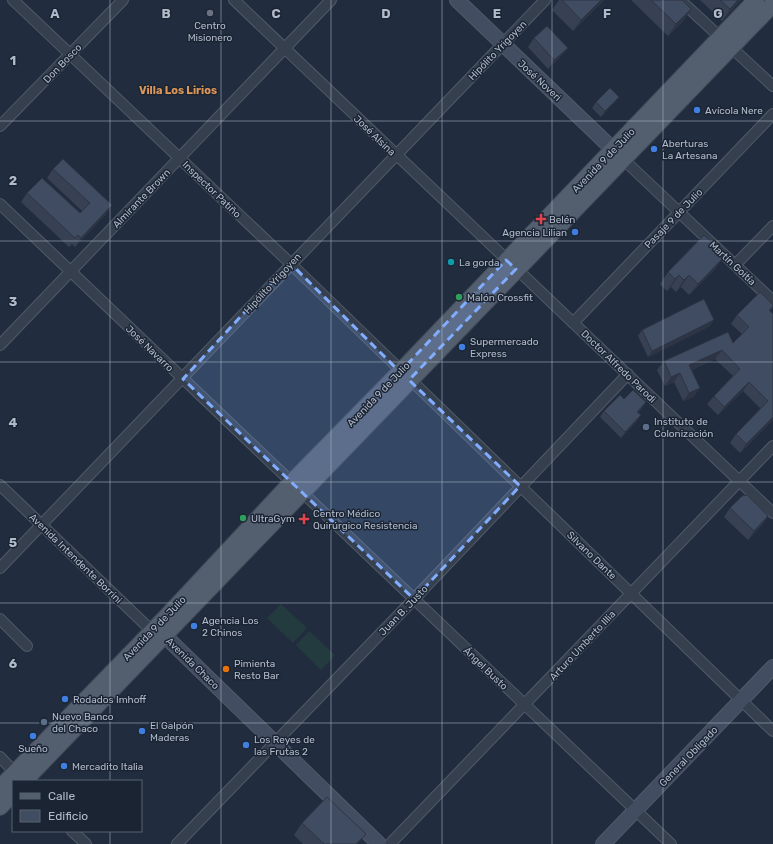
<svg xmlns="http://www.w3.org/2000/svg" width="773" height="844" viewBox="0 0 773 844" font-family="Rubik,sans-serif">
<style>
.green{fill:#233b3f}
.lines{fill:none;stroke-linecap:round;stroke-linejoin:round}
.street-casing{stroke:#515a69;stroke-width:12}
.secondary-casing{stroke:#515a69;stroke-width:16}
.primary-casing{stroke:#3f4857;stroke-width:18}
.street{stroke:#353f4e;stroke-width:10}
.secondary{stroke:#434d62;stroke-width:14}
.primary{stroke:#535e6e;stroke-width:16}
.wall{fill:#374153}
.shaded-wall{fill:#2d3544}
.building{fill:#404c61;stroke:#2d3544}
.marked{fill:#81adff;fill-opacity:0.2;stroke:#81adff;stroke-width:3;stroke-dasharray:8 5;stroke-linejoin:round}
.grid{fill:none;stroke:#b1baca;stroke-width:1;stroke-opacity:0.55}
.worship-dot{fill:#6b7280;stroke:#1b2433;stroke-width:1.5}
.shop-dot{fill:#3f7fe0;stroke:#1b2433;stroke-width:1.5}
.health-dot{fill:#e0444e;stroke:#1b2433;stroke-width:1.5}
.culture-dot{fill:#0f9aa8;stroke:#1b2433;stroke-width:1.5}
.leisure-dot{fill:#2e9e5b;stroke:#1b2433;stroke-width:1.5}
.service-dot{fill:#5c6f8a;stroke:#1b2433;stroke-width:1.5}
.food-dot{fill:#e8710a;stroke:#1b2433;stroke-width:1.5}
.labels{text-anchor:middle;stroke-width:3;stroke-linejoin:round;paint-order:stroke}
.poi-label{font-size:10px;fill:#b1baca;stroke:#1b2433;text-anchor:start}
.street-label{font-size:10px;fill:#b1baca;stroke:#1b2433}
.neighbourhood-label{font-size:11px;font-weight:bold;fill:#dd9759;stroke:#1b2433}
.grid-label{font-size:13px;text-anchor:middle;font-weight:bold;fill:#b1baca;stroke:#1b2433;stroke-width:3;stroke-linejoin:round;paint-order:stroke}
</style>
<rect width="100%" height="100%" fill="#212d3e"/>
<path class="green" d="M281 604 307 628 293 643 267 618Z
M309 631 335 655 321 670 296 645Z"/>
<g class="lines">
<defs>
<path id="street" d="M13 0 290 263 773 731
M234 0 773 513
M680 0 773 86
M0 126 123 0
M623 159 773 301
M0 204 671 844
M735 265 773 226
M573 323 773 114
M0 345 331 0
M0 485 152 631
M0 568 545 0
M0 619 27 646
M0 757 18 776
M72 831 86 844
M177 844 414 599 628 374
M390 844 773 446"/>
<path id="secondary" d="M457 0 621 157
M154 632 165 636 379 844
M603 844 773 667"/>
<path id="primary" d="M24 781 773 4
M0 788 168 615 292 482 400 372 756 0
M0 807 13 793"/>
</defs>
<use href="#street" class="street-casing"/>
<use href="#secondary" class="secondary-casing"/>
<use href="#primary" class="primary-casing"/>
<use href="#street" class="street"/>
<use href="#secondary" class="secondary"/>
<use href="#primary" class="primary"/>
</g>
<path class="wall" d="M559 0H604L573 31 552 10Z
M631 0H682L691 9 683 21 668 36Z
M700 0H741L722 21Z
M534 38 568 48 561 56 548 69 528 47Z
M596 102H615L601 117 592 108Z
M53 169 106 214 75 247 72 244 69 247 21 202 27 193 80 213 82 211 47 178Z
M716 268 689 295 681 287 676 292 671 287 667 291 660 284 668 272Z
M773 307 770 311 773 420 740 453 730 443 736 434 761 409 743 391 718 415 707 404 714 396 733 376 715 359 692 370 700 388 693 397 683 401 674 382 665 386 657 370 664 361 733 343 742 334 731 324 737 315Z
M710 326 648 357 638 336 642 330Z
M624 399 646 402 642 408 638 413 637 421 621 438 600 417 604 411Z
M730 508 768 516 762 525 748 540 724 517Z
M302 823 358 844H303L294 835Z"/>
<path class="shaded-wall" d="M601 0H604L573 31 581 20Z
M738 0H741L722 21 730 9Z
M691 9 683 21 668 36 676 24Z
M568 48 561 56 548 69 554 60Z
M619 97 615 102 601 117 605 111Z
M112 205 106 214 75 247 81 238Z
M725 256 716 268 689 295 698 284Z
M679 275 671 287 667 291 675 279Z
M689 275 681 287 676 292 684 280Z
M714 320 710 326 648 357 652 351Z
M722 350 715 359 683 374 689 365Z
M680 373 674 382 665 386 671 377Z
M749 382 743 391 718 415 724 407Z
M700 388 693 397 683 401 689 393Z
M646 402 642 408 633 418 637 412Z
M641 415 637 421 621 438 625 432Z
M773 417V420L740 453 746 444Z
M768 516 762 525 748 540 754 531Z
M366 834 358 844H356Z"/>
<path class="building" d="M562 0H601L581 20Z
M651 0H682L691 9 676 24Z
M720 0H738L730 9Z
M547 26 568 48 554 60 534 38Z
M610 88 619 97 605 111 596 102Z
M63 159 112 205 81 238 78 235 75 238 27 193 42 178 80 213 90 203 53 169Z
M704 235 725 256 698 284 689 275 684 280 679 275 675 279 668 272Z
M760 292 773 305V306L769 310 773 314V417L746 444 736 434 768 401 749 382 724 407 714 396 740 369 722 350 689 365 700 388 689 393 680 373 671 377 664 361 728 332 733 343 749 327 737 315Z
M704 299 714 320 652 351 642 330Z
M633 390 646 402 637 412 641 415 625 432 604 411 620 395 624 399Z
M747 495 768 516 754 531 730 508 742 496Z
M327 797 366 834 356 844H324L302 823Z"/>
<path class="marked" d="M506 260 516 269 409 380 520 486 414 599 183 379 290 263 400 372Z"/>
<path class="grid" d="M110 0V781M221 0V844M331 0V844M442 0V844M552 0V844M663 0V844M0 121H773M0 241H773M0 362H773M0 482H773M0 603H773M0 723H773M110 831V844"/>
<circle class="worship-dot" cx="210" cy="13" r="4"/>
<g class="shop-dot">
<circle cx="697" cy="110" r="4"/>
<circle cx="654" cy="149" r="4"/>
<circle cx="575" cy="232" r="4"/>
<circle cx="462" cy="347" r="4"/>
<circle cx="194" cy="626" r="4"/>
<circle cx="65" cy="699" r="4"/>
<circle cx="142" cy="731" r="4"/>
<circle cx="33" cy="736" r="4"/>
<circle cx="246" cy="745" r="4"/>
<circle cx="64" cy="766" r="4"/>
</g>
<g class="health-dot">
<path d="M539 213h4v4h4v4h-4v4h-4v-4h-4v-4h4z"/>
<path d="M302 513h4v4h4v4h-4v4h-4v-4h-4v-4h4z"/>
</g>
<circle class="culture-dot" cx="451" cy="262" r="4"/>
<g class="leisure-dot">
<circle cx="459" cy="297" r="4"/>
<circle cx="243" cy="518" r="4"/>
</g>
<g class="service-dot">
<circle cx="646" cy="427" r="4"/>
<circle cx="44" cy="722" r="4"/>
</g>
<circle class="food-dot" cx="226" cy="669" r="4"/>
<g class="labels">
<g class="poi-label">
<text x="210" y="29" text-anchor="middle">Centro<tspan x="210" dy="12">Misionero</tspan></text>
<text x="705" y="114">Avícola Nere</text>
<text x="662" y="147">Aberturas<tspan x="662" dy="12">La Artesana</tspan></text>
<text x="549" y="223">Belén</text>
<text x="567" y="236" text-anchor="end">Agencia Lilian</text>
<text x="459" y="266">La gorda</text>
<text x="467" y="301">Malón Crossfit</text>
<text x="470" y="345">Supermercado<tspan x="470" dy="12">Express</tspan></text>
<text x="654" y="425">Instituto de<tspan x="654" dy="12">Colonización</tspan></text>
<text x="313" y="517">Centro Médico<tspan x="313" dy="12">Quirúrgico Resistencia</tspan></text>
<text x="251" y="522">UltraGym</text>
<text x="202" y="624">Agencia Los<tspan x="202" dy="12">2 Chinos</tspan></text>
<text x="234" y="667">Pimienta<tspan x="234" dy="12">Resto Bar</tspan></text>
<text x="73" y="703">Rodados Imhoff</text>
<text x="52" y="720">Nuevo Banco<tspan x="52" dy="12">del Chaco</tspan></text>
<text x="150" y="729">El Galpón<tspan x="150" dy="12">Maderas</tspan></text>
<text x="254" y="743">Los Reyes de<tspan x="254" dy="12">las Frutas 2</tspan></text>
<text x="33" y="752" text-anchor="middle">Sueño</text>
<text x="72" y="770">Mercadito Italia</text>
</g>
<g class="street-label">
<text transform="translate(497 50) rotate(-46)" y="4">Hipólito Yrigoyen</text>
<text transform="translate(62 63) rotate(-46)" y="4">Don Bosco</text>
<text transform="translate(540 80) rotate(43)" y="4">José Noveri</text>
<text transform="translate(375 135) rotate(44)" y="4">José Alsina</text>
<text transform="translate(603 160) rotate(-46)" y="4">Avenida 9 de Julio</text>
<text transform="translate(212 189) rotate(44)" y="4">Inspector Patiño</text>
<text transform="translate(141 198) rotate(-46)" y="4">Almirante Brown</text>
<text transform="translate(673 218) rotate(-46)" y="4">Pasaje 9 de Julio</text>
<text transform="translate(733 263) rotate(43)" y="4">Martín Goitía</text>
<text transform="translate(272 283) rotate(-47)" y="4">Hipólito Yrigoyen</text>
<text transform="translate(150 348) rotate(44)" y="4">José Navarro</text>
<text transform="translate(619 366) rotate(44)" y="4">Doctor Alfredo Parodi</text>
<text transform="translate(378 394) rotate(-46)" y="4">Avenida 9 de Julio</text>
<text transform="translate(592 555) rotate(44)" y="4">Silvano Dante</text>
<text transform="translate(76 558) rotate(44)" y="4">Avenida Intendente Borrini</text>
<text transform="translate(403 610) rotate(-46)" y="4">Juan B. Justo</text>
<text transform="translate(154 628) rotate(-46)" y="4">Avenida 9 de Julio</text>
<text transform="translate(582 645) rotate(-47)" y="4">Arturo Umberto Illia</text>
<text transform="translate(193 663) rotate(44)" y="4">Avenida Chaco</text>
<text transform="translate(486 668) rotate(44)" y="4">Ángel Busto</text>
<text transform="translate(688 756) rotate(-46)" y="4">General Obligado</text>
</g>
<g class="neighbourhood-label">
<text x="178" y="94">Villa Los Lirios</text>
</g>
</g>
<g class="grid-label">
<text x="55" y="18">A</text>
<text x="166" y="18">B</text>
<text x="276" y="18">C</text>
<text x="386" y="18">D</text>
<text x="497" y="18">E</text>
<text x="607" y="18">F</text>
<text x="718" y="18">G</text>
<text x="13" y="65">1</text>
<text x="13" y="185">2</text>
<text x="13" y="306">3</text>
<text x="13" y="427">4</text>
<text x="13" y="547">5</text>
<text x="13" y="668">6</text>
</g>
<rect x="12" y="780" width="130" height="52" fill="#1b2433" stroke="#57606f"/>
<rect x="20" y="793" width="20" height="6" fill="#535e6e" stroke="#57606f"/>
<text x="48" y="800" font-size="12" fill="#b1baca">Calle</text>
<rect x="20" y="810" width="20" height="12" fill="#404c61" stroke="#57606f"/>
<text x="48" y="820" font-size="12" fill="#b1baca">Edificio</text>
</svg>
